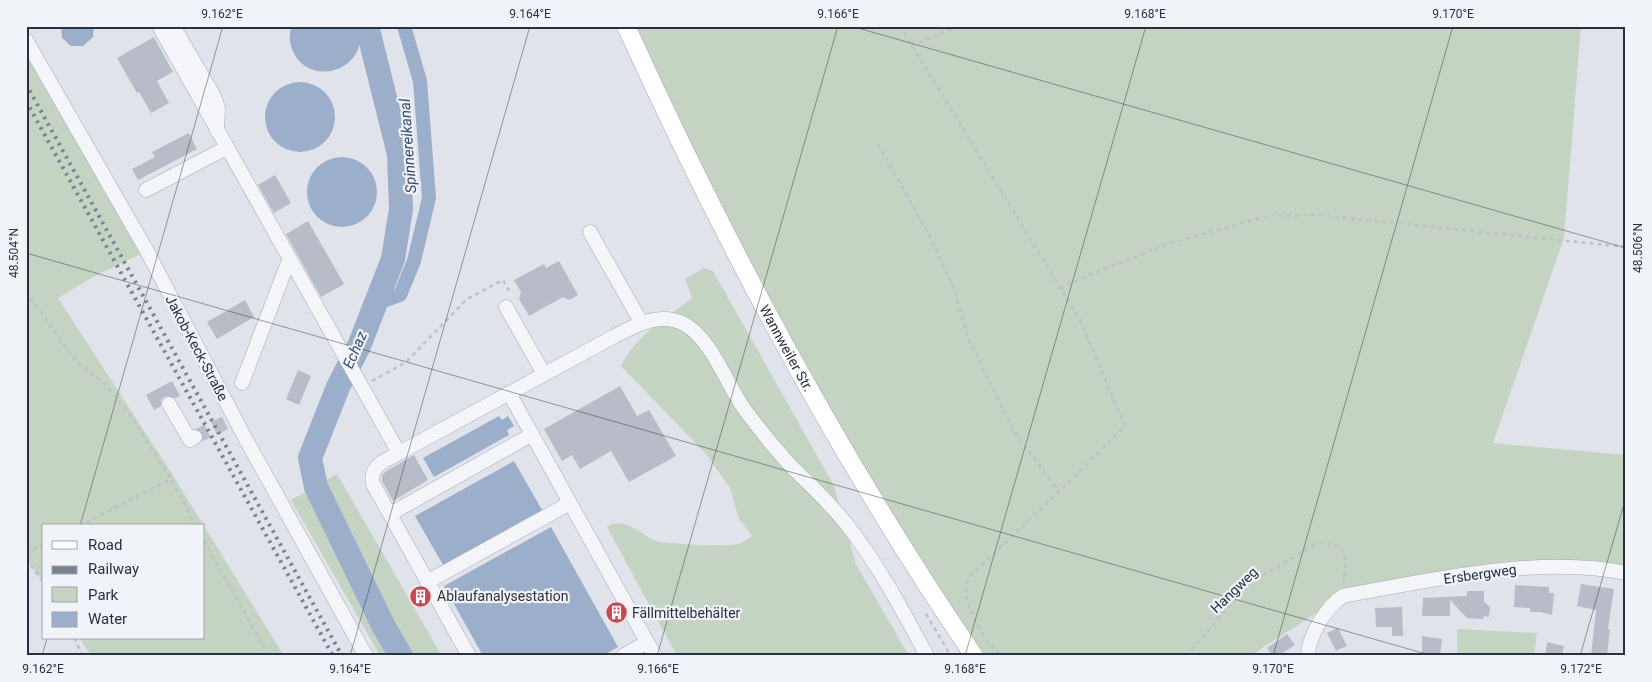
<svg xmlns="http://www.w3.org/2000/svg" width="1652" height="682" viewBox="0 0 1652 682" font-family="Roboto,sans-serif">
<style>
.green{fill:#c5d4c2}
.water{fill:#9baeca}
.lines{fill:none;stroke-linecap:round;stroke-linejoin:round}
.canal{stroke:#9baeca;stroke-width:14}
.river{stroke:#9baeca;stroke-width:24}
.building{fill:#b8bcc6}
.minor-tunnel{stroke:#bcbfc8;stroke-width:14;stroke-dasharray:14 7;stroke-linecap:butt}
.minor-casing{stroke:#a6aab4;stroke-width:15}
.major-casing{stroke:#a0a7b5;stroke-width:19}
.path{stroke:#bec2c8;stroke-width:2.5;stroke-dasharray:4 4;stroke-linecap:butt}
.minor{stroke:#f3f5f8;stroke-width:14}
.major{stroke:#fff;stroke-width:18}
.rail{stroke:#7a8193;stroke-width:4;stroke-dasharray:2.5 5;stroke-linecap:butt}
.ticks{fill:none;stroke:#293041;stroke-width:1;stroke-opacity:0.45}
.labels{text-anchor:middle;stroke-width:4.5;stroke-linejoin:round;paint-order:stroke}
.street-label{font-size:14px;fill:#293041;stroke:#f0f3f7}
.poi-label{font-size:14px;fill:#293041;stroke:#f0f3f7;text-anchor:start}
.water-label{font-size:15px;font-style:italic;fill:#324b76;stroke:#f0f3f7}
.neatline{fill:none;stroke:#293041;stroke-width:2}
.ticks-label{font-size:12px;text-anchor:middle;fill:#293041}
</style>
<rect width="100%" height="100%" fill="#e1e3ea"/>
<path class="green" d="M633 26H1581L1564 238 1493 443 1626 455V573L1540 567 1343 596 1250 656H972L814 394Z
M26 40 147 251 93 277 58 298 174 477 284 656H91L80 638H204V526H44V583L26 559Z
M704 268 713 271 834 486 856 564 909 656H677L607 527C624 515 641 535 656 541 664 544 732 547 738 544 743 543 748 539 752 536L739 519 730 488 706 454 621 366C635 336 666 318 692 298L685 279Z
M337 474 442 656H380L370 638 291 500Z
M1457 629 1537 633 1534 656H1457Z"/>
<path class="water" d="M61 26H94L93 37 83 46H71L62 38Z
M292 26H358C372 69 308 91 292 49 289 42 289 33 292 26Z
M265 117a35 35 0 1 1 70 0a35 35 0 1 1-70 0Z
M307 192a35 35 0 1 1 70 0a35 35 0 1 1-70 0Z
M499 416 502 420 508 416 514 426 507 430 509 435 434 477 423 458Z
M514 461 542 510 443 565 415 516Z
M551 527 618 647 602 656H483L444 586Z"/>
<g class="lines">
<path class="canal" d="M375 304 400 295 414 261 429 198 420 81 404 26"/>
<path class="river" d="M367 26 399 154 401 209 393 259 359 346 338 387 310 458 316 487 384 627 401 656"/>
</g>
<path class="building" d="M154 37 173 72 157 81 169 103 151 113 139 92 137 93 117 58Z
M189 133 197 149 138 180 132 169 155 157 152 152Z
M275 175 291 203 274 213 258 185Z
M308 221 344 284 321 297 286 234Z
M559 261 578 295 569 300 563 297 529 316 519 299 521 292 514 280 544 264 546 268Z
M245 300 254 317 217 339 207 322Z
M298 370 311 376 299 405 286 399Z
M172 381 180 396 175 398 165 396 161 400V406L154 410 146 395Z
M620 386 637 416 649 410 676 456 629 482 611 451 580 469 572 455 562 461 544 429Z
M414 455 428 480 393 501 382 481V475L386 471Z
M1581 584 1614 589 1608 629H1610L1607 656H1591L1596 610 1577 606Z
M1515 585 1549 587V593H1554L1552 615 1540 612H1530V608L1514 607Z
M1467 591H1484V602L1490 607 1489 617 1484 616 1483 619 1467 618 1450 600V616H1422L1423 598 1467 596Z
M1402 607 1403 636H1392V627H1376L1375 608Z
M1338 628 1347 646 1336 651 1327 633Z
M1287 634 1295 645 1278 656H1272L1267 648Z
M1422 636 1442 639 1440 656 1422 653Z
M1547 642 1564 646 1562 656H1545Z"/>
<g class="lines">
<path class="minor-tunnel" d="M195 437 225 423"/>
<defs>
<path id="minor" d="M159 26 399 453
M173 26 214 96 218 108 217 131
M26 40 147 251 244 436 366 656
M146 190 226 148
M590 232 641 322
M506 307 544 374
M242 383 289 260
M509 393 655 656
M169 404 190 440 195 437
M390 514 531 435
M427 582 570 503
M469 656 373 484C369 465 385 461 399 453L613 337C634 326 659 311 684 324 711 338 727 385 745 410 760 430 776 450 793 468 812 487 832 505 848 526 879 566 903 611 927 656
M623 656 647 642
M1308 656C1308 636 1327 606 1343 596 1430 580 1539 555 1626 573"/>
<g id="major">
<path id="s1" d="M626 26C725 244 839 458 974 656"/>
</g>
</defs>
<use href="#minor" class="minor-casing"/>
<use href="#major" class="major-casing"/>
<path class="path" d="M900 26 1080 320 1125 426 1059 492 970 576C969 579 966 584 966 587 965 608 986 643 1001 656
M911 46 958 26
M878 144 929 235 954 288 968 338 1014 431 1059 492
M1060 289 1075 281 1167 244 1267 216 1318 215 1626 247
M26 292 77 362 104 383 128 412 171 479 196 526
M372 381 405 363 467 299 503 280 511 294
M79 526 171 479
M204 541 269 656
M26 553 44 544
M26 559 44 583
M926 614 951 656
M74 638 83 656
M1186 656 1238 596 1255 580 1314 545 1323 543 1340 547C1348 559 1346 569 1343 583"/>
<use href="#minor" class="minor"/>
<use href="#major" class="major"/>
<path class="rail" d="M26 84 342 656
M26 101 333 656"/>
</g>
<path class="ticks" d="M851 26 1626 248M26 253 1433 656M80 526 223 26M42 656 47 638M350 656 530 26M657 656 838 26M965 656 1146 26M1273 656 1453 26M1580 656 1626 497"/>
<defs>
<symbol id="building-disc" viewBox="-11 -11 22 22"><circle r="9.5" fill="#d0444e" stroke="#f0f3f7"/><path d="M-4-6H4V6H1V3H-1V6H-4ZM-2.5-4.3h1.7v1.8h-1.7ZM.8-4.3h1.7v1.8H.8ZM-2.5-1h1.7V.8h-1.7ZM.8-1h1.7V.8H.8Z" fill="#fff"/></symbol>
</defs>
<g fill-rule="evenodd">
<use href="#building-disc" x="408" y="584" width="25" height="25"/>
<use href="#building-disc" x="604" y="600" width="25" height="25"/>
</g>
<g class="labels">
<g class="street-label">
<text transform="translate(197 348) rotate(62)" y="5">Jakob-Keck-Straße</text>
<text dy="5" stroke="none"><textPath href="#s1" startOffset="360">Wannweiler Str.</textPath></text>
<text transform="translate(1480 574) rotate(-8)" y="5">Ersbergweg</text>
<text transform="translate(1234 590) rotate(-44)" y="5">Hangweg</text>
</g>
<g class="poi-label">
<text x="437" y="601">Ablaufanalysestation</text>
<text x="632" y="618">Fällmittelbehälter</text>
</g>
<g class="water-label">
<text transform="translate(408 146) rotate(-94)" y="5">Spinnereikanal</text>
<text transform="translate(355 350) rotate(-67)" y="5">Echaz</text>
</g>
</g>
<rect width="1652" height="682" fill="none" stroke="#f0f3f7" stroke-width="55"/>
<rect x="42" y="524" width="162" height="115" fill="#f0f3f7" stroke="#a0a5ae"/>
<rect x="52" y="541" width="25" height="8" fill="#ffffff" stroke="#a0a5ae"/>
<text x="88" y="550" font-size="15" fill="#293041">Road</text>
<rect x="52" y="566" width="25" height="8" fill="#7a8193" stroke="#a0a5ae"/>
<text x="88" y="574" font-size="15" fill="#293041">Railway</text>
<rect x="52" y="587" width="25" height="15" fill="#c5d4c2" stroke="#a0a5ae"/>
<text x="88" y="600" font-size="15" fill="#293041">Park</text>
<rect x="52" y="612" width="25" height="15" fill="#9baeca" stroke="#a0a5ae"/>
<text x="88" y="624" font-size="15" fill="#293041">Water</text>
<rect x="28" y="28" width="1596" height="626" class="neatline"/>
<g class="ticks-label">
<text x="222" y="18">9.162°E</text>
<text x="530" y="18">9.164°E</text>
<text x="838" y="18">9.166°E</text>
<text x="1145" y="18">9.168°E</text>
<text x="1453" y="18">9.170°E</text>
<text transform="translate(1638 248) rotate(-90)" y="4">48.506°N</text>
<text transform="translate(14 253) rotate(-90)" y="4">48.504°N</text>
<text x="43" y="673">9.162°E</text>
<text x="350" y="673">9.164°E</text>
<text x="658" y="673">9.166°E</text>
<text x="965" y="673">9.168°E</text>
<text x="1273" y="673">9.170°E</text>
<text x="1581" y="673">9.172°E</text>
</g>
</svg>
